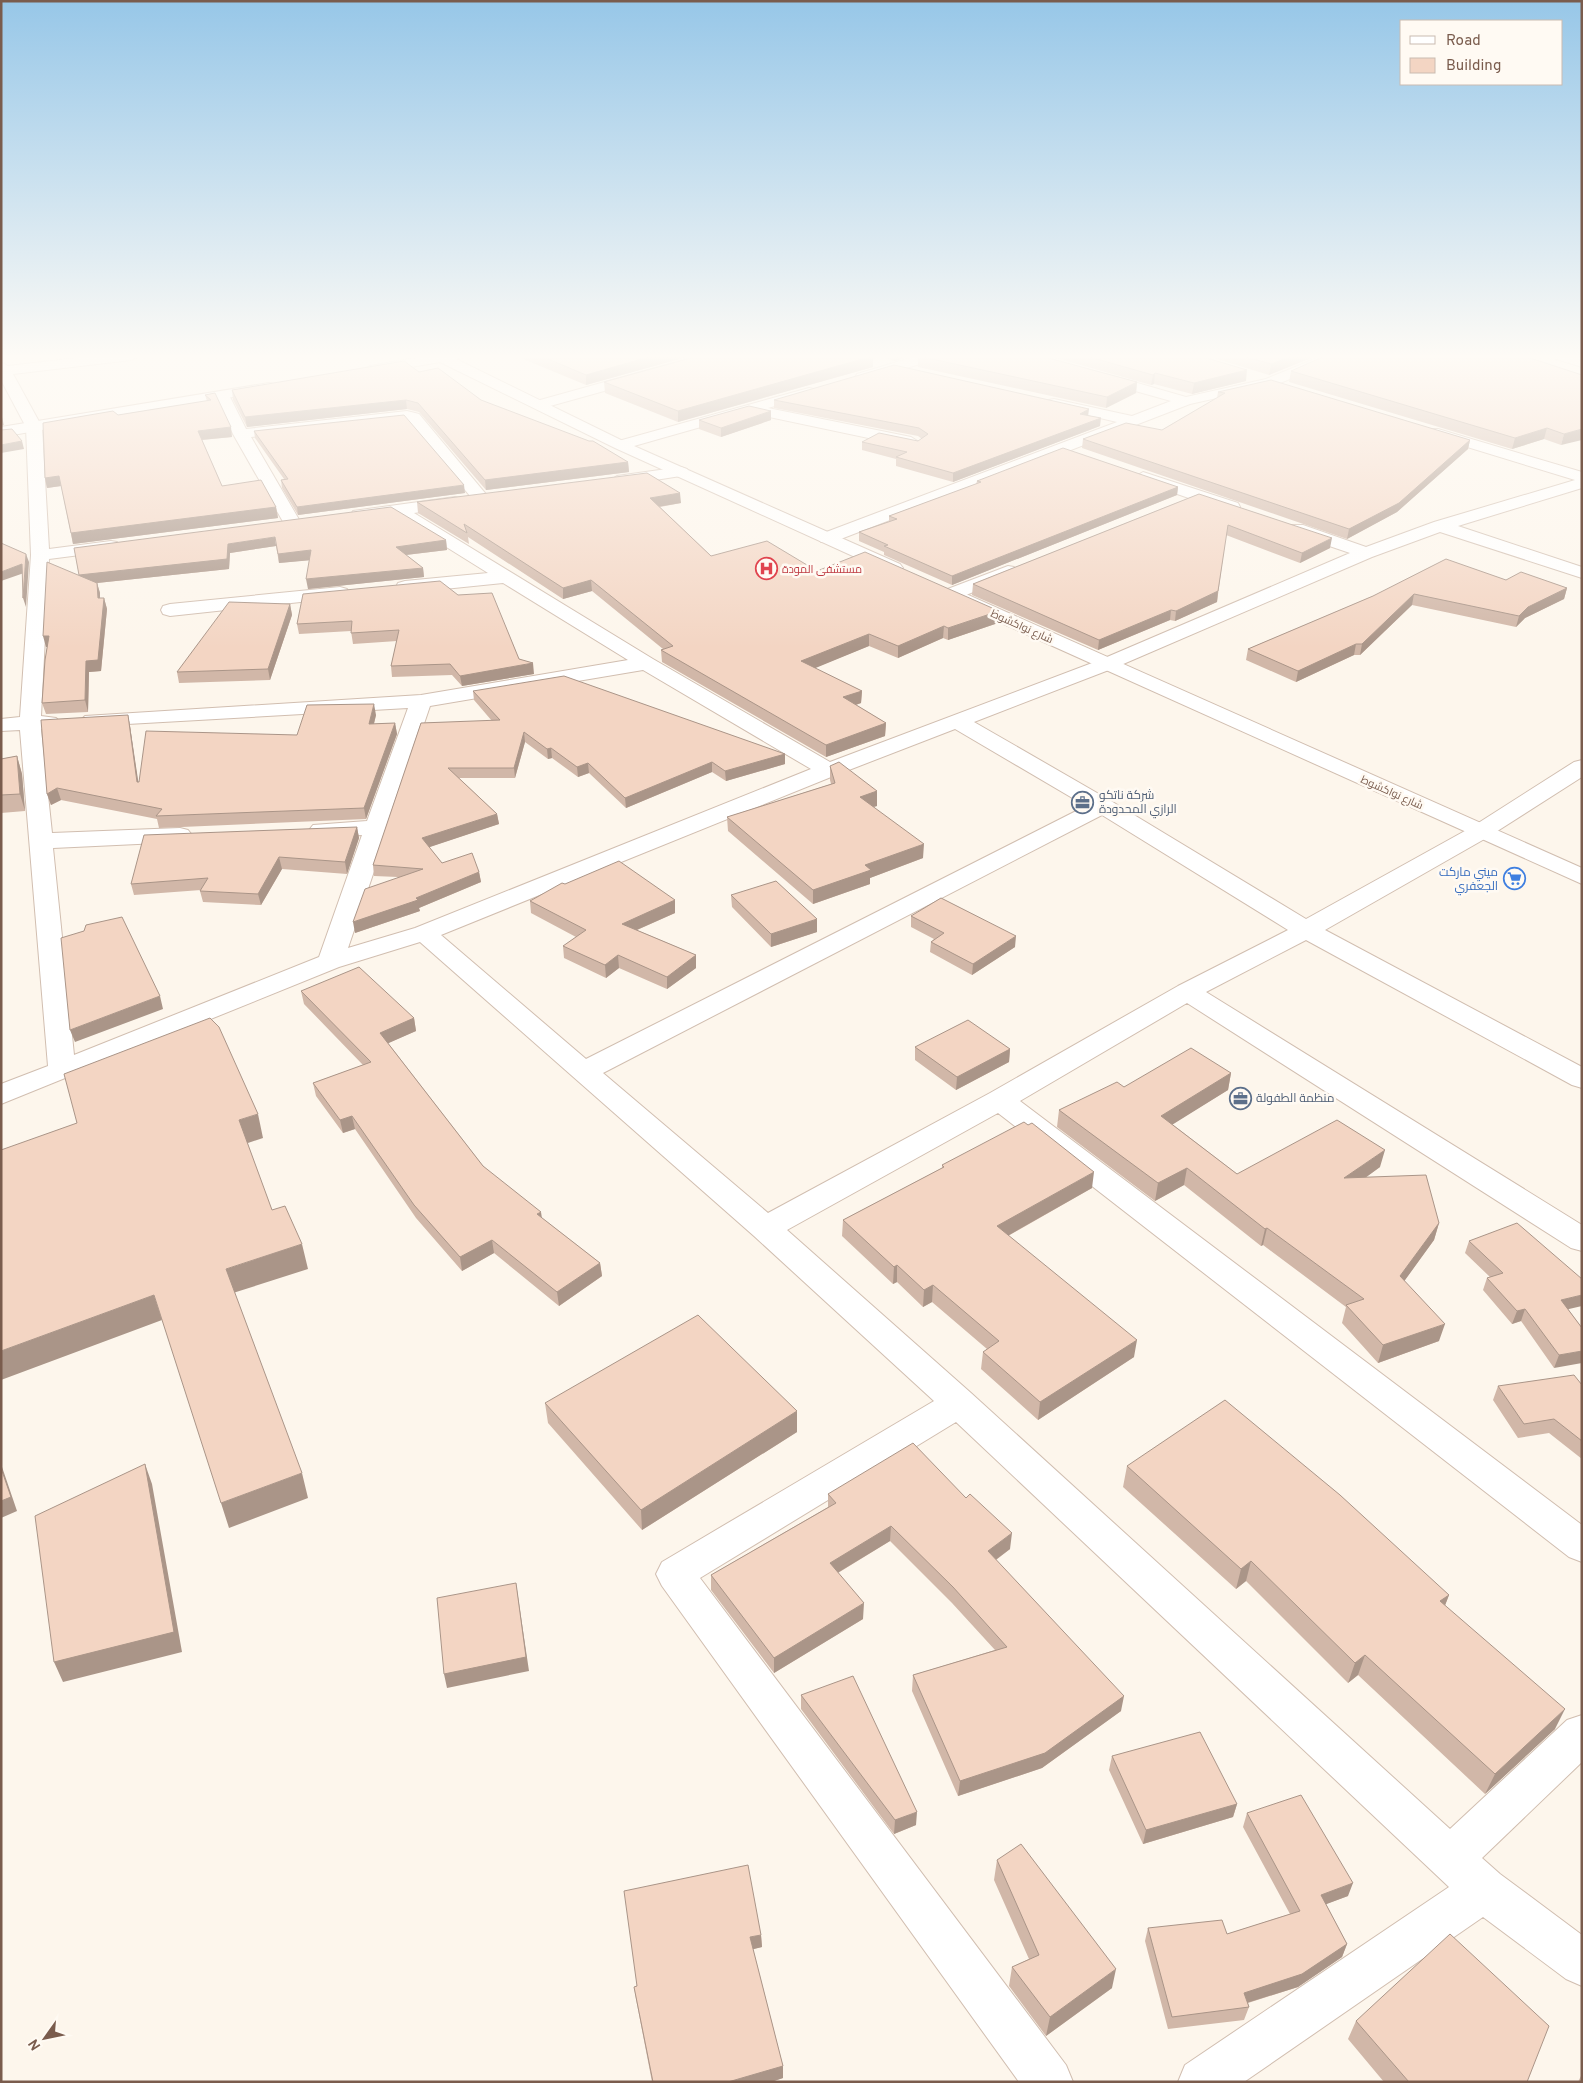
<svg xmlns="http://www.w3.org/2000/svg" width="1583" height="2083" viewBox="0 0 1583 2083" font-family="Overpass,Cairo,sans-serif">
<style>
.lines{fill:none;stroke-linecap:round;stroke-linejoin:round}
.minor-casing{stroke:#d1beb0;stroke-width:2}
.tertiary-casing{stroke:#d1beb0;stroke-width:2}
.secondary-casing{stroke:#d6c0b0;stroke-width:2}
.minor{fill:#fff;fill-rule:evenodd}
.tertiary{fill:#fff;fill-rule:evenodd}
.secondary{fill:#fff;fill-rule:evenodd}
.wall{fill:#d1b7a8}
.shaded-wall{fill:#aa9588}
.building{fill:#f3d5c3;stroke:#aa9588}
.labels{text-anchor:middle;stroke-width:5;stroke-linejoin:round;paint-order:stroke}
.far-health-label{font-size:11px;fill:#be3a42;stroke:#fffaf3;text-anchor:start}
.far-street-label{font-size:11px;fill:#7a5c4d;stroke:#fffaf3}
.service-label{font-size:12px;fill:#4e5e75;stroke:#fffaf3;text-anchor:start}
.shop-label{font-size:12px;fill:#366cbe;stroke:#fffaf3;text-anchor:end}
</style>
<rect width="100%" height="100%" fill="#fdf6ec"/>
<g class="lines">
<defs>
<path id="minor" d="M94 356H138L131 360 13 374 42 427 49 549 111 541 117 542 120 546 117 550 111 551 49 559 41 716 56 718 60 722 56 726 41 729 52 833 180 828 188 830 192 835 188 840 180 842 53 848 74 1055 319 957 362 835 321 837 313 835 309 830 313 825 367 821 408 708 92 726 85 724 81 720 85 716 421 695 628 660 503 583 405 593 398 591 396 587 398 583 405 581 488 573 395 515 359 520 353 519 351 515 353 511 455 497 461 498 463 502 461 506 414 513 653 659 830 762 1100 660 1350 553 1291 533 1288 529 1291 525H1303L1366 547 1434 522 1575 480 1428 435 1425 432 1428 429H1438L1582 472V488L1458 526 1582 567V578L1440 532 1372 557 1114 668 974 722 1111 801 1306 919 1472 827 1574 762 1582 760V777L1488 837 1325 930 1582 1067V1088L1572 1085 1306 940 1206 992 1582 1225V1251L1571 1248 1187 1003 1020 1101 1582 1525V1562L1569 1557 998 1113 787 1230 971 1393 1450 1829 1567 1720 1582 1715V1762L1482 1858 1500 1874 1582 1935V1986L1566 1979 1483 1917 1244 2082H1178L1185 2065 1449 1887 956 1422 700 1578 1066 2065 1073 2082H1019L662 1586 656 1574 662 1562 934 1401 754 1236 420 942 339 967 1 1104V1084L48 1066 20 730 1 731V719L20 717 31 555 26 427 1 380V362L8 366ZM643 670 811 769 415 928 348 948 430 706ZM955 729 1086 806 586 1059 441 935 836 775ZM1102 815 1288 930 1178 986 990 1093 768 1213 603 1073Z
M698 356H721L719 359 543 408 538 409 531 405 533 402Z
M917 356H939L937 359 862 381 855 377 857 374Z
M1322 356H1342L1340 359 1275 385 1190 404 833 542H821L818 538 821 534 1117 422 1049 406 1047 403 1049 400 1054 399 1132 416 1171 401 1096 380 1094 377 1096 374H1106L1186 397 1266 379Z
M809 388 814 389 816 392 814 395 768 408 911 437 919 442 911 447 750 413 620 450 612 445 615 442Z
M222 391 229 395 246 429 407 411 419 414 490 499 488 503H476L406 420 251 437 301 523 298 527H286L233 434 215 395Z
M681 467 687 469 689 472 687 475 617 486 609 481 617 476Z
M1143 472 1238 503 1240 507 1238 511H1226L1137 480 1135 477Z
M1008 566 1014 567 1017 571 1014 575 959 598H945L943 594 945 590Z
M340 587 347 589 349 593 347 597 170 616 163 614 161 610 163 606 170 604Z"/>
<path id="tertiary" d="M427 356H460L456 359 625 442 900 564 903 568 900 572H888L615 448 440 362 370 374 363 370 370 366Z
M269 383 274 384 276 387 274 390 1 437V427Z
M966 594 1582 868V884L959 604 957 600 959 596Z"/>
<path id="secondary" d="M1554 356 1582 358V367L1556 359Z"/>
</defs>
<use href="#minor" class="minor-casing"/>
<use href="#tertiary" class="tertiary-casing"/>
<use href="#secondary" class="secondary-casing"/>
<use href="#minor" class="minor"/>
<use href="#tertiary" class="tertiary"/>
<use href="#secondary" class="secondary"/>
</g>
<path class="wall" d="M516 356H690L586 385Z
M881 356H909L894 361Z
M918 356 1137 382 1136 393 1106 408 918 367Z
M1049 356H1200L1246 381 1192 394 1154 384 1151 385Z
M1207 356H1316L1269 375Z
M873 367 678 422 605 393 604 382Z
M1291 371 1582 375 1561 445 1544 439 1512 449 1289 382Z
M419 372 481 400 628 462 629 472 486 490 419 412 407 409 247 427 233 400 232 390Z
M1218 392 1470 440 1468 449 1397 512 1347 539 1082 448 1083 439 1162 430 1217 398Z
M215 393 232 437 202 440 222 486 276 507 278 518 73 544 61 486 47 488 45 478 118 415 207 401 205 395Z
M774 400 1089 416 1100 426 953 482 896 466V459L862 450V442L918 441 922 439 918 436 774 408Z
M771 411V420L721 437 699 429V420Z
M254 431 465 493 298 515 282 488 281 480 284 479 255 438Z
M977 481 1178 487 1177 495 952 585 884 555V552L859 541V532L889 522V516L976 484Z
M1199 494 1330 548 1300 563 1226 535 1217 602 1175 621 1170 620 1098 650 972 595 973 584Z
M417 502 681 503 660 507 711 556 817 571 999 611 998 623 948 640 943 638 898 658 869 646 814 668 862 691 861 703 856 705 886 723 885 736 826 757 662 662 661 650 663 649 592 591 563 599 468 537 469 544 418 513Z
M446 540 447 550 406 555 423 568 424 577 308 589 309 560 279 563 276 546 230 553 229 569 97 583 100 593V598H104L107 609 101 671 89 672 88 712 46 714 42 703 47 647H46L79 575 74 548Z
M1506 580 1567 588 1564 599 1525 618 1516 627 1412 605 1360 655H1354L1296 682 1246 660 1248 649 1373 596Z
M303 594 519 659 534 674 462 686 452 675 392 677 391 666 397 641 353 644 351 631 299 634 297 624Z
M290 604 292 615 270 680 179 683 177 672Z
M473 691 785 754V764L726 781 712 772 626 808 589 773 578 777 552 758 548 759 525 742 515 778H459L497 814 499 824 429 847 442 863 479 872 481 882 419 908 420 911 355 933 398 877 374 876 373 865 421 723 492 721 474 700Z
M128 715 130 726 138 782 297 735 376 715 374 724 395 723 397 734 366 819 159 828 157 819 61 800 51 805 47 794Z
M17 756 22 774 25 811 1 813V759Z
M830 766 877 791V806L873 807 923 858 870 878V884L813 904 728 831 727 817 831 784 830 780Z
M357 827 359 838 347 874 282 869 261 905 203 902 200 891 201 890 134 895 131 884Z
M565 884 675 900V913L637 930 696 955V968L667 989 619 968 606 978 564 958 563 946 576 937 531 913 530 901Z
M731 895 817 932 771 947 732 907Z
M911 916 1015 947 972 975 930 952 931 942 934 939 911 927Z
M301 991 414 1018 416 1031 388 1043 483 1166 542 1218 600 1263 602 1276 559 1306 494 1253 462 1271 416 1218 355 1129 343 1133 316 1096 313 1083 363 1065 304 1004Z
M915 1047 1010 1049 1009 1062 956 1090 915 1060Z
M1231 1073 1228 1090 1172 1124 1237 1174 1380 1167 1365 1178 1439 1223 1434 1240 1404 1281 1439 1341 1378 1363 1342 1323 1346 1307 1263 1245 1261 1246 1184 1185 1155 1201 1057 1127 1059 1110 1124 1087Z
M942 1165 1092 1188 1008 1236 1134 1357 1038 1420 981 1369 983 1352 987 1349 932 1302 923 1307 897 1282 893 1284 842 1236 843 1220 942 1168Z
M1469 1241 1568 1309 1582 1328 1554 1368 1521 1321 1512 1324 1483 1290 1487 1278 1490 1277 1465 1253Z
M1582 1385V1459L1549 1433 1518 1438 1493 1400 1498 1386Z
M545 1403 797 1411V1432L642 1530 548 1423Z
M1127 1466 1449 1595 1445 1605 1555 1729 1485 1794 1358 1675 1348 1683 1246 1581 1236 1589 1123 1487Z
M828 1494 1010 1549 996 1560 1121 1711 1042 1768 958 1796 912 1691 913 1675 995 1650 952 1603 890 1541 838 1573 863 1619 774 1673 711 1590V1575L828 1507Z
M801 1695 916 1825 894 1834 801 1709Z
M1112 1756 1237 1804 1233 1817 1143 1844 1109 1770Z
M1247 1813 1348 1896 1326 1904 1347 1944 1342 1957 1298 1987 1248 2003 1249 2007 1244 2020 1168 2029 1145 1941 1148 1928 1227 1934 1290 1914 1243 1827Z
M997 1860 1112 1988 1046 2036 1009 1986 1012 1967 1029 1959 994 1880Z
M761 1935 762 1947 753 1949 783 2066V2078L771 2082H652L636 1999 634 1987Z
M1356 2021 1527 2082H1384L1348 2039Z
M1582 2074V2082H1578Z"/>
<path class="shaded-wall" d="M652 356H690L586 385V375Z
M873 356V367L678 422V411Z
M894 356H909L894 361Z
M1292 356H1316L1269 375 1271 364Z
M1247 370 1246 381 1192 394 1194 383Z
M1155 373 1154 384 1151 385 1153 375Z
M1137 382 1136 393 1106 408 1107 397Z
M406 400 407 409 247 427 245 417Z
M1089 409 1088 417 1080 414Z
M771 411V420L721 437V428Z
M1 417H2L4 425 1 426Z
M1101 418 1100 426 953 482V473Z
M231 427 232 437 200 440 198 431Z
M1547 428 1544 439 1512 449 1515 438Z
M1582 429V440L1561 445 1564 434Z
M1470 440 1468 449 1397 512 1347 539 1349 529Z
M22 441 24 449 1 453V445Z
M628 462 629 472 486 490 485 480Z
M59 476 61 486 47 488 45 478Z
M464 485 465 493 298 515 297 507Z
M1178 487 1177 495 952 585V576Z
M680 493 681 503 651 508 650 498Z
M276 507 278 518 73 544 71 533Z
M275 537 276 546 230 553 229 569 97 583 100 593V609L79 575 228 544Z
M1332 538 1330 548 1300 563 1302 553Z
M446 540 447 550 397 556 396 547Z
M311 550 313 560 279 563 278 554Z
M26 554 29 562 26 607 23 598Z
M22 564 24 573 1 581V572Z
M423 568 424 577 308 589 306 579Z
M591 580 592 591 563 599V588Z
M1567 588 1564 599 1525 618 1516 627 1519 616 1528 607Z
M1218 591 1217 602 1175 621 1176 611Z
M1414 594 1412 605 1360 655 1362 644Z
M104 598 107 609 101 671 89 672 88 712 85 700 86 661Z
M290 604 292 615 270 680 268 669Z
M1171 610 1170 620 1098 650 1099 640Z
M999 611 998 623 948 640V628Z
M944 626 943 638 898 658V646Z
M869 634V646L801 674V661Z
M43 636H49L53 646 46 647Z
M1356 644 1354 655 1296 682 1298 671Z
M533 663 534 674 462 686 460 676Z
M862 691 861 703 843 709V697Z
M374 704 376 715 371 735 369 724Z
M128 715 130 726 140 793 137 782Z
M395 723 397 734 366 819 364 808Z
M886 723 885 736 826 757V745Z
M524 732 525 742 515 778 514 768Z
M551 748 552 758 548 759 547 749Z
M785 754V764L726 781 725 771Z
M17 756 22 774 25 811 20 794Z
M712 762V772L626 808 625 798Z
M588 763 589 773 578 777 577 767Z
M57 788 61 800 51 805 47 794Z
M877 791V806L859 811 860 797Z
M497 814 499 824 424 849 422 838Z
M357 827 359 838 347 874 345 862Z
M924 844 923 858 870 878V884L813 904V890L865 865Z
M279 857 282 869 261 905 258 894Z
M479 872 481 882 419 908 420 911 355 933 353 922 416 898Z
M675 900V913L623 936 622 924Z
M817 919V932L771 947V934Z
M1016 936 1015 947 972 975 973 964Z
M618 955 619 968 606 978 605 965Z
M696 955V968L667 989V977Z
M160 996 163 1009 75 1042 70 1030Z
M414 1018 416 1031 382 1046 380 1033Z
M1010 1049 1009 1062 956 1090 957 1077Z
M1231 1073 1228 1090 1159 1133 1161 1116Z
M258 1114 263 1138 245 1144 239 1120Z
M352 1116 355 1129 343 1133 340 1120Z
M1385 1150 1380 1167 1340 1196 1344 1178Z
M1187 1168 1184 1185 1155 1201 1158 1183Z
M1094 1172 1092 1188 995 1243 997 1226Z
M541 1212 543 1225 537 1214Z
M1439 1223 1434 1240 1395 1294 1400 1276Z
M1267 1228 1263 1245 1261 1246 1265 1229Z
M492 1240 494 1253 462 1271 460 1257Z
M302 1244 308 1269 233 1293 226 1269Z
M600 1263 602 1276 559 1306 557 1292Z
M897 1265V1282L893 1284 894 1267Z
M933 1285 932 1302 923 1307 924 1290Z
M154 1295 162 1320 1 1380V1351Z
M1582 1295V1306L1556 1312 1561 1300Z
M1525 1309 1521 1321 1512 1324 1517 1311Z
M1445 1324 1439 1341 1378 1363 1383 1345Z
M1137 1340 1134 1357 1038 1420 1040 1402Z
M1582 1351V1363L1554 1368 1559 1355Z
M797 1411V1432L642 1530 641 1510Z
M1 1464 17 1511 1 1518Z
M145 1464 152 1484 182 1652 63 1682 54 1662Z
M302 1473 308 1498 229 1528 221 1503Z
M891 1526 890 1541 829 1578 830 1563Z
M1012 1533 1010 1549 986 1567 988 1551Z
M1251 1561 1246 1581 1236 1589 1241 1569Z
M516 1583 529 1671 447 1688 444 1674Z
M1449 1595 1441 1616 1440 1601Z
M864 1603 863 1619 774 1673V1658Z
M1365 1655 1358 1675 1348 1683 1355 1663Z
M1124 1696 1121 1711 1042 1768 958 1796 960 1781Z
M1565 1709 1555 1729 1485 1794 1495 1774Z
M1237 1804 1233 1817 1143 1844 1146 1830Z
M917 1812 916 1825 894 1834 895 1820Z
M1353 1883 1348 1896 1316 1908 1321 1895Z
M761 1935 762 1947 750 1950V1937Z
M1347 1944 1342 1957 1298 1987 1240 2005 1244 1993Z
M1116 1969 1112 1988 1046 2036 1050 2017Z
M783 2066V2078L771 2082H728Z"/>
<path class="building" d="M541 356H652L586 375Z
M698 356H873L678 411 604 382Z
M918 356H1041L1137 382 1107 397Z
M1086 356H1200L1247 370 1194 383 1155 373 1153 375Z
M1243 356H1292L1271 364Z
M1325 356H1524L1582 375V429L1564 434 1547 428 1515 438 1291 371Z
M404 361 419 372 438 368 481 400 589 441H593L628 462 485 480 418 403 406 400 245 417 232 390Z
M894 365 1089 409 1080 414 1101 418 953 473 896 457 907 452 862 442 879 433 918 441 928 434 919 428 774 400Z
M1271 380 1470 440 1399 503 1349 529 1083 439 1126 423 1162 430 1225 393 1218 392Z
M215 393 231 427 198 431 222 486 261 480 276 507 71 533 59 476 45 478 43 423 113 411 118 415 211 400 205 395Z
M749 406 771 411 721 428 699 420Z
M404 415 464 485 297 507 281 480 288 479 254 431Z
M12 429 22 441 1 445V430Z
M1063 448 1178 487 952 576 884 546 888 545 859 532 897 519 889 516 981 482 977 481Z
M647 473 680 493 650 498 711 556 767 541 817 571 865 552 999 611 948 628 944 626 898 646 869 634 801 661 862 691 843 697 886 723 826 745 661 650 673 646 591 580 563 588 464 524 467 533 417 502Z
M1199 494 1332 538 1302 553 1228 525 1218 591 1176 611 1171 610 1099 640 973 584Z
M391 507 446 540 396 547 423 568 306 579 311 550 278 554 275 537 228 544 227 559 79 575 74 548Z
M1 543 26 554 23 598 22 564 1 572Z
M1446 559 1506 580 1521 572 1567 588 1528 607 1519 616 1414 594 1362 644H1356L1298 671 1248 649 1373 596Z
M47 562 97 583 98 598H104L98 660 86 661 85 700 42 703 45 660 49 636H43Z
M440 581 458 595 492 593 519 659 533 663 460 676 450 664 391 666 399 630 351 633 352 621 297 624 303 594Z
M229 602 290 604 268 669 177 672Z
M564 676 785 754 725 771 712 762 625 798 588 763 577 767 551 748 547 749 524 732 514 768H448L497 814 422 838 442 863 472 853 479 872 416 898 418 900 353 922 365 889 423 869 373 865 421 723 500 720 473 691Z
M374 704 369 724 395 723 364 808 156 816 162 809 57 788 47 794 41 720 128 715 137 782H139L146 731 297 735 307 705Z
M17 756 20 794 1 795V759Z
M839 762 877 791 860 797 924 844 865 865 871 870 813 890 727 817 835 783 830 766Z
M357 827 345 862 279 857 258 894 200 891 208 878 131 884 144 835Z
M619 861 675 900 622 924 696 955 667 977 618 955 605 965 563 946 586 930 530 901 562 883 565 884Z
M776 881 817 919 771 934 731 895Z
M941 898 1016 936 973 964 931 942 944 933 911 916Z
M122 917 160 996 70 1030 61 938 84 931 86 925Z
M359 967 414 1018 380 1033 483 1166 541 1212 537 1214 600 1263 557 1292 492 1240 460 1257 414 1205 352 1116 340 1120 313 1083 371 1062 301 991Z
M210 1018 219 1027 258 1114 239 1120 272 1210 285 1206 302 1244 226 1269 302 1473 221 1503 154 1295 1 1351V1150L77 1123 64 1074Z
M968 1020 1010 1049 957 1077 915 1047Z
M1191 1048 1231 1073 1161 1116 1237 1174 1337 1120 1385 1150 1344 1178 1426 1175 1439 1223 1400 1276 1445 1324 1383 1345 1346 1305 1364 1299 1267 1228 1265 1229 1187 1168 1158 1183 1059 1110 1117 1082 1124 1087Z
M1024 1122 1028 1125 1032 1123 1094 1172 997 1226 1137 1340 1040 1402 983 1352 999 1341 933 1285 924 1290 897 1265 894 1267 843 1220 944 1167 942 1165Z
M1517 1223 1582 1279V1295L1561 1300 1582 1328V1351L1559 1355 1525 1309 1517 1311 1487 1278 1503 1273 1469 1241Z
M698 1315 797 1411 641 1510 545 1403Z
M1574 1375 1582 1385V1441L1554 1419 1524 1424 1498 1386Z
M1225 1400 1340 1495 1449 1595 1440 1601 1565 1709 1495 1774 1365 1655 1355 1663 1251 1561 1241 1569 1127 1466Z
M913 1443 966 1498 970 1494 1012 1533 988 1551 1124 1696 1045 1753 960 1781 913 1675 1007 1647 953 1587 891 1526 830 1563 864 1603 774 1658 711 1575 836 1503 828 1494Z
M145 1464 174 1632 54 1662 35 1516Z
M1 1468 11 1497 1 1501Z
M516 1583 526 1657 444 1674 437 1598Z
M853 1676 917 1812 895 1820 801 1695Z
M1200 1732 1237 1804 1146 1830 1112 1756Z
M1301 1795 1353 1883 1321 1895 1347 1944 1302 1974 1244 1993 1249 2007 1172 2017 1148 1928 1222 1920 1227 1934 1300 1911 1247 1813Z
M1021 1844 1116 1969 1050 2017 1012 1967 1039 1955 997 1860Z
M748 1865 761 1935 750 1937 783 2066 728 2082H653L634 1987 637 1986 624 1891Z
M1450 1934 1549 2026 1527 2082H1409L1356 2021Z"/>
<linearGradient id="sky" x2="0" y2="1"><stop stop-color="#97c7e8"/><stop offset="0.55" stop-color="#fefbf6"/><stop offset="1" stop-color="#fefbf6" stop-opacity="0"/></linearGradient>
<rect width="1583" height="648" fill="url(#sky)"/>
<defs>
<symbol id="hospital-ring" viewBox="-11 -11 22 22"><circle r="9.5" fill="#fffaf3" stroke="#e0444e" stroke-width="1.5"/><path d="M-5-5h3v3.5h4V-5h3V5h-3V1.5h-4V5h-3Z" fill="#e0444e"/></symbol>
<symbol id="office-ring" viewBox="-11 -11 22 22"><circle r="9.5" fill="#fffaf3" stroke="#5c6f8a" stroke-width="1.5"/><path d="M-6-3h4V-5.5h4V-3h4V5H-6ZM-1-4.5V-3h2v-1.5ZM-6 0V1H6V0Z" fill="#5c6f8a"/></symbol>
<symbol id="supermarket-ring" viewBox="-11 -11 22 22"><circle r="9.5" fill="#fffaf3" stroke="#3f7fe0" stroke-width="1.5"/><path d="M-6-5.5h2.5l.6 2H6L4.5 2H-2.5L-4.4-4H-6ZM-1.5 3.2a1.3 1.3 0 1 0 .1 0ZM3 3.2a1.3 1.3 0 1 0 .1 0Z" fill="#3f7fe0"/></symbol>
</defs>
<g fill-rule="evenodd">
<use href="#hospital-ring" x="754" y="556" width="25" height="25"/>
<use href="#office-ring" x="1070" y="790" width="25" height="25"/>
<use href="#supermarket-ring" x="1502" y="866" width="25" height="25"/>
<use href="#office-ring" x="1228" y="1086" width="25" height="25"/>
</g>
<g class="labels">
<g class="far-health-label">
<text x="782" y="573">مستشفى المودة</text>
</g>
<g class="far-street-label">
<text transform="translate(1022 626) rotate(24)" y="4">شارع نواكشوط</text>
<text transform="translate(1392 792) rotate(24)" y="4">شارع نواكشوط</text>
</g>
<g class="service-label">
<text x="1099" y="799">شركة ناتكو<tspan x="1099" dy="14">الرازي المحدودة</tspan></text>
<text x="1256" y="1102">منظمة الطفولة</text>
</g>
<g class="shop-label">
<text x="1498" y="876">ميني ماركت<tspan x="1498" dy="14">الجعفري</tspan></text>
</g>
</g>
<rect width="1583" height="2083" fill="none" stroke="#7a5c4d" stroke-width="5"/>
<rect x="1400" y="20" width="162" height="65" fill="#fffaf3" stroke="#cabbb1"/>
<rect x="1410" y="36" width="25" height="8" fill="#ffffff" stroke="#cabbb1"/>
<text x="1446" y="45" font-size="15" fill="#7a5c4d">Road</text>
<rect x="1410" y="58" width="25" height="15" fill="#f3d5c3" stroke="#cabbb1"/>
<text x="1446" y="70" font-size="15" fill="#7a5c4d">Building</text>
<g transform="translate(45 2038) rotate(237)" stroke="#fffaf3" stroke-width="4" paint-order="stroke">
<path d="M0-4L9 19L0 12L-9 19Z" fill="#7a5c4d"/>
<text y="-8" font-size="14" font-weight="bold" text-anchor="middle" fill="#7a5c4d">N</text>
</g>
</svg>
